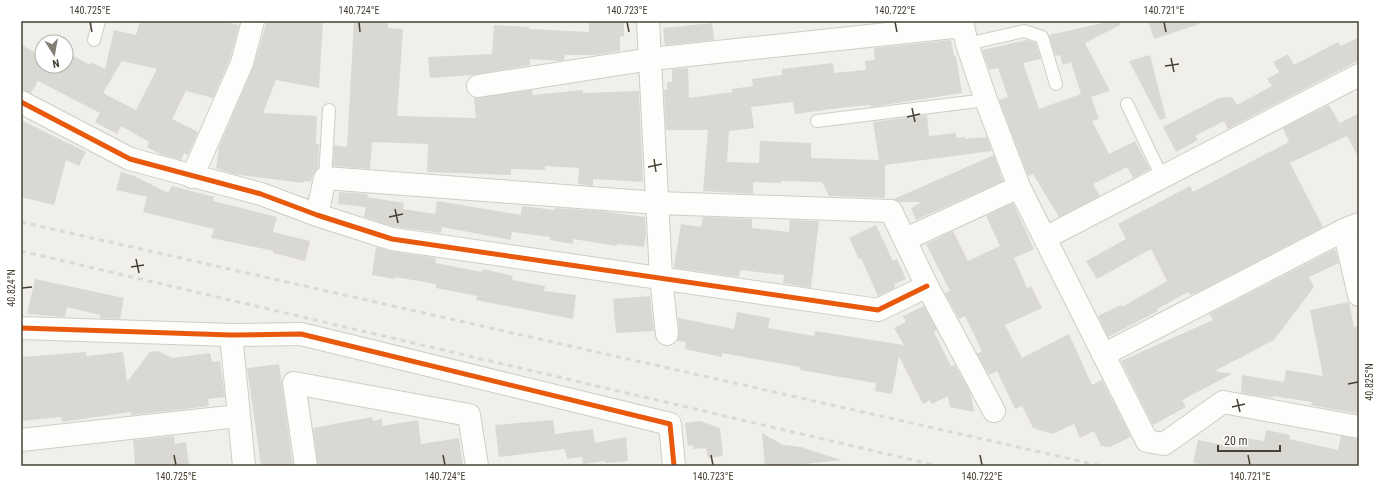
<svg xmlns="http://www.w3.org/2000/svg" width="1380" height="487" viewBox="0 0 1380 487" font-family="'Roboto Condensed',sans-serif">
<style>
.building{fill:#dad8d2;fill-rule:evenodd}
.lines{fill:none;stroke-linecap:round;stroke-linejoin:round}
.lane-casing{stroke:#cecdc7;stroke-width:14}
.street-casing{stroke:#cecdc7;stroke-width:24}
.lane{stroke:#fdfdfc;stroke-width:12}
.street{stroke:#fdfdfc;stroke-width:22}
.rail{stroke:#d9d9d8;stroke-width:3;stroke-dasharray:5 5;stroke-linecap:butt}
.cycleway-casing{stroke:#fff;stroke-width:8}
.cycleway{stroke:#e8590c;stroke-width:5}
.ticks{fill:none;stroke:#474134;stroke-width:1.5}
.neatline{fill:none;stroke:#474134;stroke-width:1.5}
.ticks-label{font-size:10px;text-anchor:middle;fill:#474134}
</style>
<rect width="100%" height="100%" fill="#f0efea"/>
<path class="building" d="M140 21H221L239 25 230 59 213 98 186 91 172 119 198 132 188 155 184 153 181 160 162 155 147 147 149 142 121 126 117 134 95 122 100 113 38 81 31 93 21 90V45L42 56V66H66V52L90 65 91 62 105 69 114 30 136 35ZM122 61 157 69 136 110 103 93Z
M267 21H323L319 88 276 80 263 113 317 116 316 144H319L318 168 313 175 311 182 304 181 303 183 233 174 216 168 219 147 253 68Z
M354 21H388V28L403 29 397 116 476 118 474 98 532 90 533 95 583 90V93L639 91 643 182 593 179V186L578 184 579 168 545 166V170L511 169V175L427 172 428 144 372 142 370 169 333 166 334 145 347 147Z
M589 21H624V36L620 37V51L595 55H565L564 60 560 61 530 59V65L472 75 430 78 428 57 492 54 494 25 529 27V29L589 32Z
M1112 21H1119L1120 25 1085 43 1110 91 1091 97 1099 119 1092 121 1109 154 1135 141 1150 169 1133 178 1127 167 1093 184 1100 196 1059 217 1033 174 1028 176 999 100 1008 97 998 68 989 70 982 50 1027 40 1036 43 1041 59 1023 63 1039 109 1081 94 1071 62 1063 65 1060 55 1055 56 1049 35Z
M1148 21H1199V24L1154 39Z
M712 23 714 40 665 45 663 28Z
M1359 37V60L1228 129 1224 121 1195 136 1198 140 1176 152 1163 127 1219 98 1232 97 1237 105 1272 86 1267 79 1279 72 1273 62 1288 54 1294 65 1338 42 1341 46Z
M951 40 954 56H956L962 93 871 107V105L847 107 795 114 793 102 751 107 754 128 729 131 727 162 759 163 760 141 811 143V158L879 160 873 122 927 115 929 136 956 133 957 138 965 137V139L987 137 992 151 885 165V198L829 196 822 182 781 181V183L753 182V194L703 191 708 130H666L664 90H667V82H672V69L688 68 689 98 732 92V89L753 86 752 79 782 75V69L833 63 834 73 866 70 865 61 875 60 874 48Z
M1150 55 1166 118 1160 120 1129 61Z
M1329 105 1347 136 1340 123 1359 113V158L1347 136 1290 163 1323 227 1198 292 1190 295 1188 292 1157 309 1158 311 1108 337 1098 316 1121 305 1122 307 1167 281 1151 249 1097 279 1086 261 1126 239 1118 224 1190 186 1193 192 1289 142 1283 128Z
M21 120 86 152 79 166 66 160 54 205 21 197Z
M994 155 1003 181 916 220 911 208 922 202H899L894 199Z
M121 172 134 176 168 193 172 186 214 197 213 201 277 217 273 232 310 241 305 261 273 253 274 251 211 238 214 229 143 212 147 197 116 190Z
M339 192 368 194 367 198V197L404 203 403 209 435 214 437 201 521 215 522 206 555 210V208L601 211 645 217 646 234 644 247 617 244V246L573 239V244L550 240V237L512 232 511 240 442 227 441 233 395 227 364 217 366 207 338 204Z
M1013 203 1034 249 1014 258 1027 288 1031 286 1042 308 1005 325 1022 358 1069 334 1092 385 1102 380 1131 437 1110 447 1101 446 1094 431 1080 438 1074 424 1052 434 1033 428 1022 406 1015 409 997 371 989 375 977 354 982 351 965 316 959 319 945 293 950 291 926 244 953 231 968 261 1000 246 986 216Z
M703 217 752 219V228L789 232 790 220 819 221 811 288 783 283 784 275 740 270 739 277 676 268 674 266 681 224 701 227Z
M876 225 893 261 897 259 906 279 894 284 895 288 878 296 861 258 859 259 849 238Z
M376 247 390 251 436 258 435 263 482 272 483 269 513 276 512 280 545 286 544 291 576 295 573 319 476 300 477 296 436 288V284L395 277V279L372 275Z
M1335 249 1339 263 1309 277 1314 287 1274 340 1215 371 1232 374 1182 400 1186 407 1153 425 1121 361 1213 320 1209 314Z
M35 279 124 298 120 319 100 318V315L67 307 65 317 27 314Z
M650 296 654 331 616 333 613 299Z
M1349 302 1354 327 1359 326V414L1311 405 1312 402 1273 396V398L1241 393 1242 375 1284 382 1286 370 1323 376 1310 310Z
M924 306 937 330 934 332 951 366 955 365 971 394 974 412 950 407 948 396 932 404 930 400 923 404 899 356 892 394 875 391 876 383 800 370V367L722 353V357L685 349 686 342 677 341 679 333 678 318 734 329 737 312 770 318 768 328 814 336 815 331 904 345 894 328 906 322 903 316Z
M158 351 172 358 210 353 212 362 220 361 225 397 208 399 209 406 193 408 131 415V412L62 422 61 417 21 421V357L86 352V356L123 352 127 382 150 352Z
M279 364 293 466H261L247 368Z
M372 417 373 421 382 419V426L418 420 421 444 459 438 463 466H318L313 428Z
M553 420 555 434 593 429 595 443 626 437 628 461 605 463V461L583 464 582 457 567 459 565 449 499 457 495 425Z
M700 421 720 428 723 456 708 458 706 448 693 449V445L688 446 685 423Z
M1266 430 1290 435 1289 439 1338 450 1341 436 1359 439V466H1208L1193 463 1198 440 1238 448 1239 437 1264 441Z
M762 433 783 445 801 447 841 460 788 466H765Z
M174 436 175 444 186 442 189 466H135L133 440Z"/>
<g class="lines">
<defs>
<path id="lane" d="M94 40 99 21
M967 44 1024 31 1042 37 1056 84
M1127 104 1162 177
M817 121 986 100
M325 178 329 110"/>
<path id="street" d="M648 21 661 277 667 334
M962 21 967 44 986 100 1019 187 1147 441 1164 444 1223 402 1359 427
M478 86 651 59 963 26
M21 102 130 159 261 194 317 215 392 239 878 310 927 286
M192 177 242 63 253 21
M317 215 325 178 658 203 891 211 927 286 994 411
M1344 230 1359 295
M1045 238 1359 75
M906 239 1019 187
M21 328 231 335 301 334 670 424 674 466
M231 335 244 466
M1103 355 1344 230 1359 224
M21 440 238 416
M306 466 294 383 469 415 477 466"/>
</defs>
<use href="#lane" class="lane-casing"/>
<use href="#street" class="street-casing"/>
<use href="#lane" class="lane"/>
<use href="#street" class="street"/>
<path class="rail" d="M21 222 1102 466
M21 251 938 466"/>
<defs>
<path id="cycleway" d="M21 102 130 159 261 194 317 215 392 239 878 310 927 286
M21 328 231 335 301 334 670 424 674 466"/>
</defs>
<use href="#cycleway" class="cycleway-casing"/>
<use href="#cycleway" class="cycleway"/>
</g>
<path class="ticks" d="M90 22 92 32M359 22 360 32M627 22 629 32M895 22 897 32M1164 22 1166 32M1171 58 1174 72M1165 66 1179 64M912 108 915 122M907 117 920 114M654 159 656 172M648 167 662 164M395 209 398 223M389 217 403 214M136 259 139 273M131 267 144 265M22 288 32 287M1348 384 1358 382M1237 399 1240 412M1232 407 1245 404M174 455 176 465M443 455 445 465M711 455 713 465M980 455 982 465M1248 455 1250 465"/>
<rect width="1380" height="487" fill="none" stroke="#ffffff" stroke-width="44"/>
<g transform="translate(54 54) rotate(169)"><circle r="19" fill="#ffffff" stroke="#b5b3ae"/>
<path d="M0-3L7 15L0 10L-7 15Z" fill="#827e74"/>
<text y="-6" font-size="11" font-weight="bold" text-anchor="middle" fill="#474134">N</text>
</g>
<path d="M1218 445v6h62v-6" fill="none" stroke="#474134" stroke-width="2"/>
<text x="1224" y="445" font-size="12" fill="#474134" stroke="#ffffff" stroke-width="3" paint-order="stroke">20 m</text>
<rect x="22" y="22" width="1336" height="443" class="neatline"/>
<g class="ticks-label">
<text x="90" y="14">140.725°E</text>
<text x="359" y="14">140.724°E</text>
<text x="627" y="14">140.723°E</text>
<text x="895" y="14">140.722°E</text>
<text x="1164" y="14">140.721°E</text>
<text transform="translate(11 288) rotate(-90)" y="4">40.824°N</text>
<text transform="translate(1369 382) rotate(-90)" y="4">40.825°N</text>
<text x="176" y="480">140.725°E</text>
<text x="445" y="480">140.724°E</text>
<text x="713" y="480">140.723°E</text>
<text x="982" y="480">140.722°E</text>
<text x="1250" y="480">140.721°E</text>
</g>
</svg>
